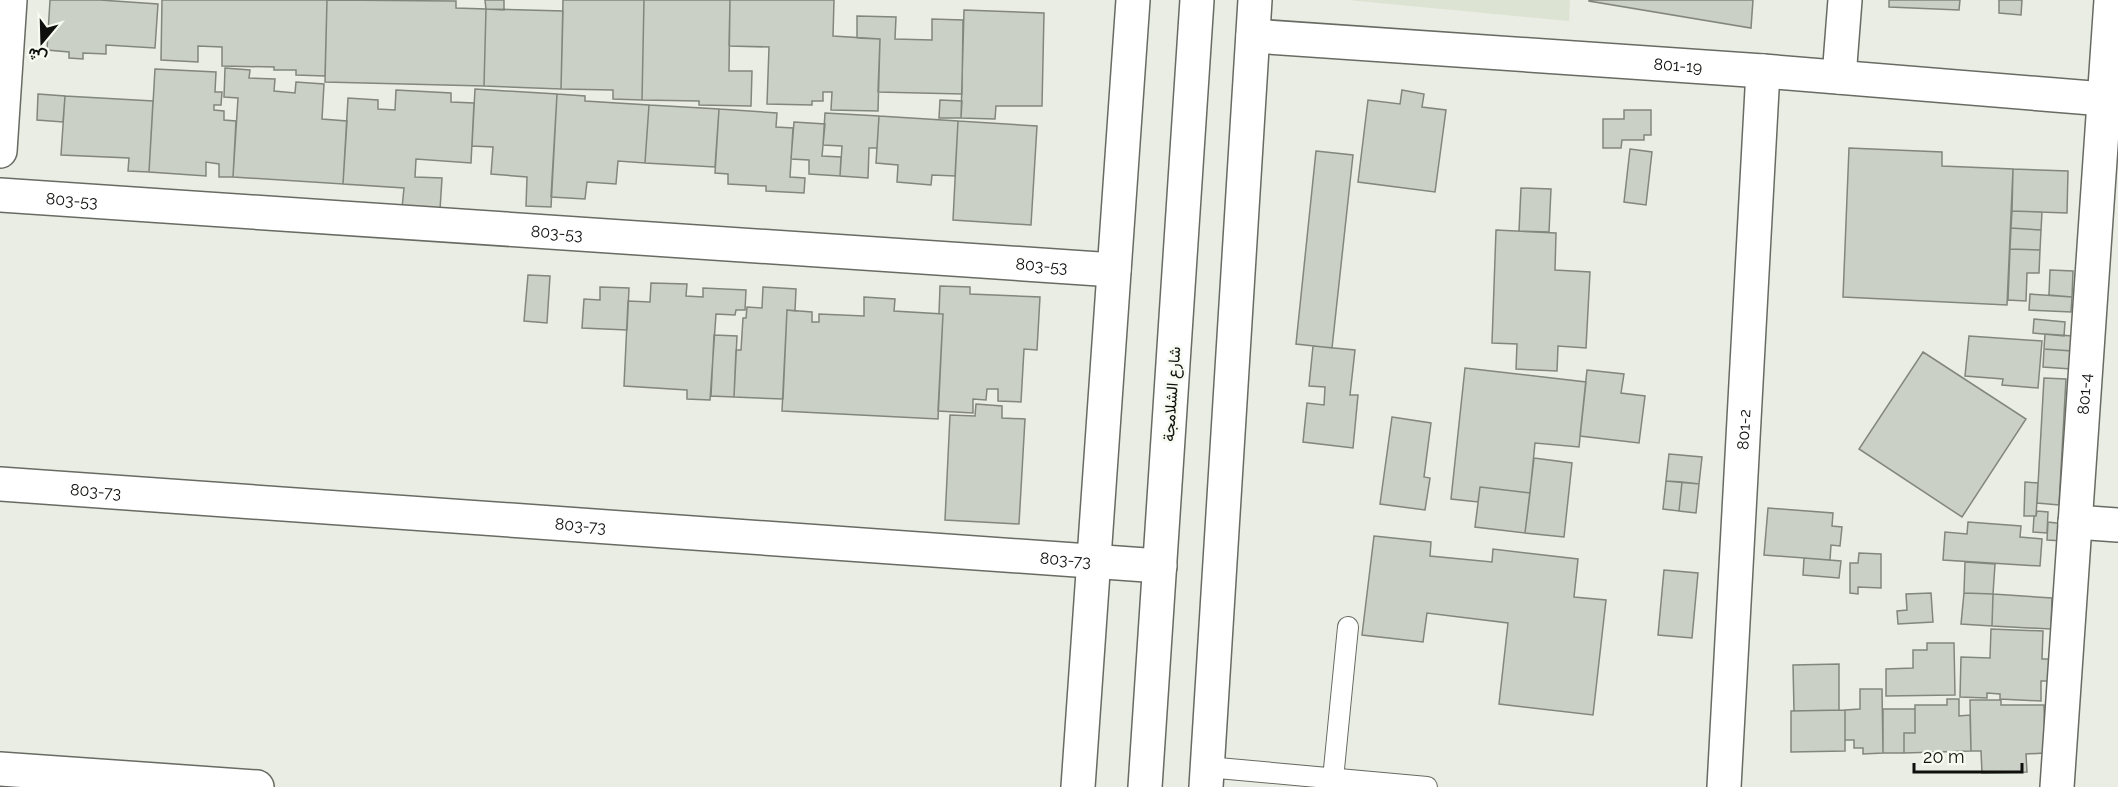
<svg xmlns="http://www.w3.org/2000/svg" width="2118" height="787" viewBox="0 0 2118 787" font-family="Raleway,Vazirmatn,sans-serif">
<style>
.built{fill:#dce3d2}
.building{fill:#cbd0c6;stroke:#82867d;stroke-width:1.5}
.lines{fill:none;stroke-linecap:round;stroke-linejoin:round}
.service-casing{stroke:#686b63;stroke-width:22}
.minor-casing{stroke:#686b63;stroke-width:36}
.tertiary-casing{stroke:#686b63;stroke-width:36}
.service{stroke:#fff;stroke-width:20}
.minor{stroke:#fff;stroke-width:33}
.tertiary{stroke:#fff;stroke-width:33}
.labels{text-anchor:middle;stroke-width:5;stroke-linejoin:round;paint-order:stroke}
.street-label{font-size:16px;fill:#0f100d;stroke:#f6faf0}
</style>
<rect width="100%" height="100%" fill="#e9ede3"/>
<path class="built" d="M1348 0H1570L1569 21Z"/>
<path class="building" d="M50 0H100L158 4 155 48 106 45V54L83 53V59L69 58V52L47 50Z
M162 0H327L325 76 296 75V70H274V67L222 66V47L198 46V62L161 60Z
M327 0 456 1V8L486 9 484 86 325 82Z
M485 0H504V10L486 9Z
M563 0H644L642 100 613 99V90L561 89Z
M644 0H730L729 71H752L751 106 699 105V101L642 100Z
M730 0H834L833 36 880 39 878 111 831 110 832 92H823V101H812V105L767 104 769 47 729 46Z
M1589 0H1753L1751 28 1589 1Z
M1889 0H1960L1959 10 1889 7Z
M1999 0H2022L2021 15 1999 13Z
M486 9 563 11 561 89 484 86Z
M964 10 1044 13 1042 106H996L995 119 961 118Z
M857 16 896 17 895 39 932 40V19L963 20 962 94 878 92 880 39 857 38Z
M225 68 250 70 249 78 275 79 274 91 295 93 296 82 324 84 322 119 347 121 343 184 233 177 238 98 224 97Z
M155 69 216 72 215 92H222L221 105H214V110L224 111V120L236 121 233 177H219V164L206 162V176L149 172Z
M475 89 557 94 551 207 526 206 527 177 491 174 493 147 472 146Z
M396 90 451 93V102L474 103 471 163 416 159 415 177 442 178 440 210 402 208 404 188 343 184 348 98 378 100V109L395 110Z
M1402 90 1424 94 1422 107 1446 110 1435 192 1358 182 1368 100 1400 104Z
M38 94 65 96 63 122 37 120Z
M557 94 585 96V101L649 105 645 163 618 161 616 184 587 182 585 199 551 197Z
M65 96 153 101 149 172 128 171 129 158 61 155Z
M940 100 962 101 961 118H939Z
M649 105 719 109 715 167 645 163Z
M719 109 777 113 776 127 793 128 790 177 805 178 804 193 766 191V186L728 184V174L715 173Z
M1624 110H1651V135H1644V140H1622L1621 148H1603V119H1624Z
M825 113 879 116 877 148H869L868 178 840 176 842 146 823 145Z
M879 116 958 121 955 176 932 175 931 185 897 182 898 165 876 163Z
M958 121 1037 126 1031 225 953 220Z
M794 122 825 124 822 156 841 157 840 176 809 174V160L791 159Z
M1849 148 1942 152V166L2013 169 2007 305 1843 297Z
M1630 149 1652 152 1646 205 1624 202Z
M1316 151 1353 155 1332 348 1296 344Z
M2013 169 2068 171 2067 213 2012 211Z
M1521 188 1551 189 1549 232 1519 231Z
M2012 211 2042 212 2041 230 2011 228Z
M2011 228 2041 230 2040 250 2010 249Z
M1496 230 1556 233 1555 270 1590 272 1586 348 1558 346 1557 371 1516 369 1517 344 1492 343Z
M2010 249 2040 250 2039 273H2027L2026 301 2008 300Z
M2050 270 2073 271 2072 297 2049 295Z
M528 275 550 276 547 323 524 321Z
M651 283 687 284 686 296 703 297V288L746 290 745 310H736L735 315 716 314 710 400 687 399V390L624 386 628 301 650 302Z
M940 286 970 287V294L1040 297 1037 350 1024 349 1021 402 998 401V389H987L986 400 973 399V413L938 411 943 314H939Z
M600 287 629 288 627 330 582 328 584 299 600 300Z
M763 287 796 289 795 311 787 310 783 399 734 397 736 350H741L743 318H746L747 307 762 308Z
M2030 294 2072 297 2071 312 2029 310Z
M864 297 895 299 894 311 943 314 938 419 782 411 787 310 812 312V322H819V314L864 316Z
M2034 319 2065 322 2064 336 2033 333Z
M2045 334 2073 336 2072 351 2044 349Z
M714 335 737 336 734 397 711 396Z
M1969 336 2042 341 2038 388 2002 385 2003 379 1965 376Z
M1313 346 1355 350 1350 395H1358L1353 448 1303 442 1307 403 1324 405 1325 387 1309 386Z
M2044 349 2072 351 2071 369 2043 367Z
M1923 352 2026 419 1962 517 1859 449Z
M1465 368 1586 382 1579 447 1535 443 1530 493 1480 487 1478 502 1451 499Z
M1587 370 1624 374 1621 393 1645 396 1639 443 1580 436Z
M2044 378 2066 379 2059 505 2037 503Z
M976 404 1002 406V418L1025 419 1019 524 945 520 950 415 975 416Z
M1392 417 1431 423 1424 477 1430 478 1425 510 1380 504Z
M1669 454 1702 457 1699 484 1666 481Z
M1534 458 1572 463 1564 537 1525 533Z
M1666 481 1682 482 1679 511 1663 509Z
M1682 482 1699 484 1696 513 1679 511Z
M2025 482 2038 483 2036 516H2024Z
M1480 487 1530 493 1525 533 1475 527Z
M1768 508 1833 513 1832 526 1842 527 1840 546 1831 545 1830 560 1764 555Z
M2037 511 2048 512 2047 533 2033 532 2034 516H2036Z
M1968 522 2021 526 2020 537 2042 539 2040 566 1943 560 1945 532 1967 534Z
M2048 522 2064 524 2063 541 2047 540Z
M1374 536 1431 542 1430 556 1492 562 1493 549 1578 559 1574 597 1606 600 1593 715 1499 704 1508 623 1427 613 1423 642 1362 635Z
M1859 553 1881 554V588L1858 587V594L1850 593V563H1858Z
M1804 558 1841 561 1839 578 1803 575Z
M1965 562 1995 564 1993 594 1964 593Z
M1664 570 1698 573 1692 638 1658 635Z
M1931 593 1933 622 1898 624 1897 611 1907 610 1906 594Z
M1964 593 1993 594 1992 626 1961 624Z
M1993 594 2052 598 2051 629 1992 626Z
M1991 629 2043 631 2042 659H2053V681H2041V701L2000 699V694L1987 693V698L1960 697 1961 657 1990 658Z
M1927 643H1954L1955 695 1886 696V669L1913 668V650H1927Z
M1839 664V710L1794 711 1793 665Z
M1860 689H1882L1883 753 1863 754V748H1854V740H1845V710L1860 709Z
M1947 699H1959V716L1970 715 1971 751 1904 753V733H1915V705H1947Z
M1970 700H2001V705H2044L2045 753 2026 754 2027 772 1982 773 1981 751H1971Z
M1883 709H1915V733H1904V753H1883Z
M1845 710V751L1791 752V711Z"/>
<g class="lines">
<defs>
<path id="service" d="M1207 767 1427 787
M1333 779 1348 627"/>
<g id="minor">
<path id="s1" d="M1253 36 1763 71 2104 99"/>
<path d="M1839 77 1845 0"/>
<path d="M0 151 10 0"/>
<path id="s2" d="M0 195 1114 270"/>
<path id="s3" d="M0 484 1160 566"/>
<path d="M2075 522 2118 525"/>
<path d="M0 769 257 787"/>
<path d="M1078 787 1133 0"/>
<path id="s4" d="M1724 787 1763 71"/>
<path id="s5" d="M2057 787 2111 0"/>
</g>
<path id="tertiary" d="M1145 787 1197 0
M1206 787 1255 0"/>
</defs>
<use href="#service" class="service-casing"/>
<use href="#minor" class="minor-casing"/>
<use href="#tertiary" class="tertiary-casing"/>
<use href="#service" class="service"/>
<use href="#minor" class="minor"/>
<use href="#tertiary" class="tertiary"/>
</g>
<g class="labels">
<g class="street-label">
<text dy="6" stroke="none"><textPath href="#s1" startOffset="426">801-19</textPath></text>
<text dy="6" stroke="none"><textPath href="#s2" startOffset="72">803-53</textPath></text>
<text dy="6" stroke="none"><textPath href="#s2" startOffset="558">803-53</textPath></text>
<text dy="6" stroke="none"><textPath href="#s2" startOffset="1044">803-53</textPath></text>
<text dy="6" stroke="none"><textPath href="#s5" startOffset="394">801-4</textPath></text>
<text transform="translate(1171 394) rotate(-86)" y="6">شارع الشلامجة</text>
<text dy="6" stroke="none"><textPath href="#s4" startOffset="358">801-2</textPath></text>
<text dy="6" stroke="none"><textPath href="#s3" startOffset="96">803-73</textPath></text>
<text dy="6" stroke="none"><textPath href="#s3" startOffset="582">803-73</textPath></text>
<text dy="6" stroke="none"><textPath href="#s3" startOffset="1068">803-73</textPath></text>
</g>
</g>
<g transform="translate(42 42) rotate(199)" stroke="#f6faf0" stroke-width="4.5" paint-order="stroke">
<path d="M0-4.5L10 22L0 15L-10 22Z" fill="#0f100d"/>
<text y="-9" font-size="16" font-weight="bold" text-anchor="middle" fill="#0f100d">ش</text>
</g>
<path d="M1914 763v9h108v-9" fill="none" stroke="#0f100d" stroke-width="3"/>
<text x="1923" y="763" font-size="18" fill="#0f100d" stroke="#f6faf0" stroke-width="4.5" paint-order="stroke">20 m</text>
</svg>
